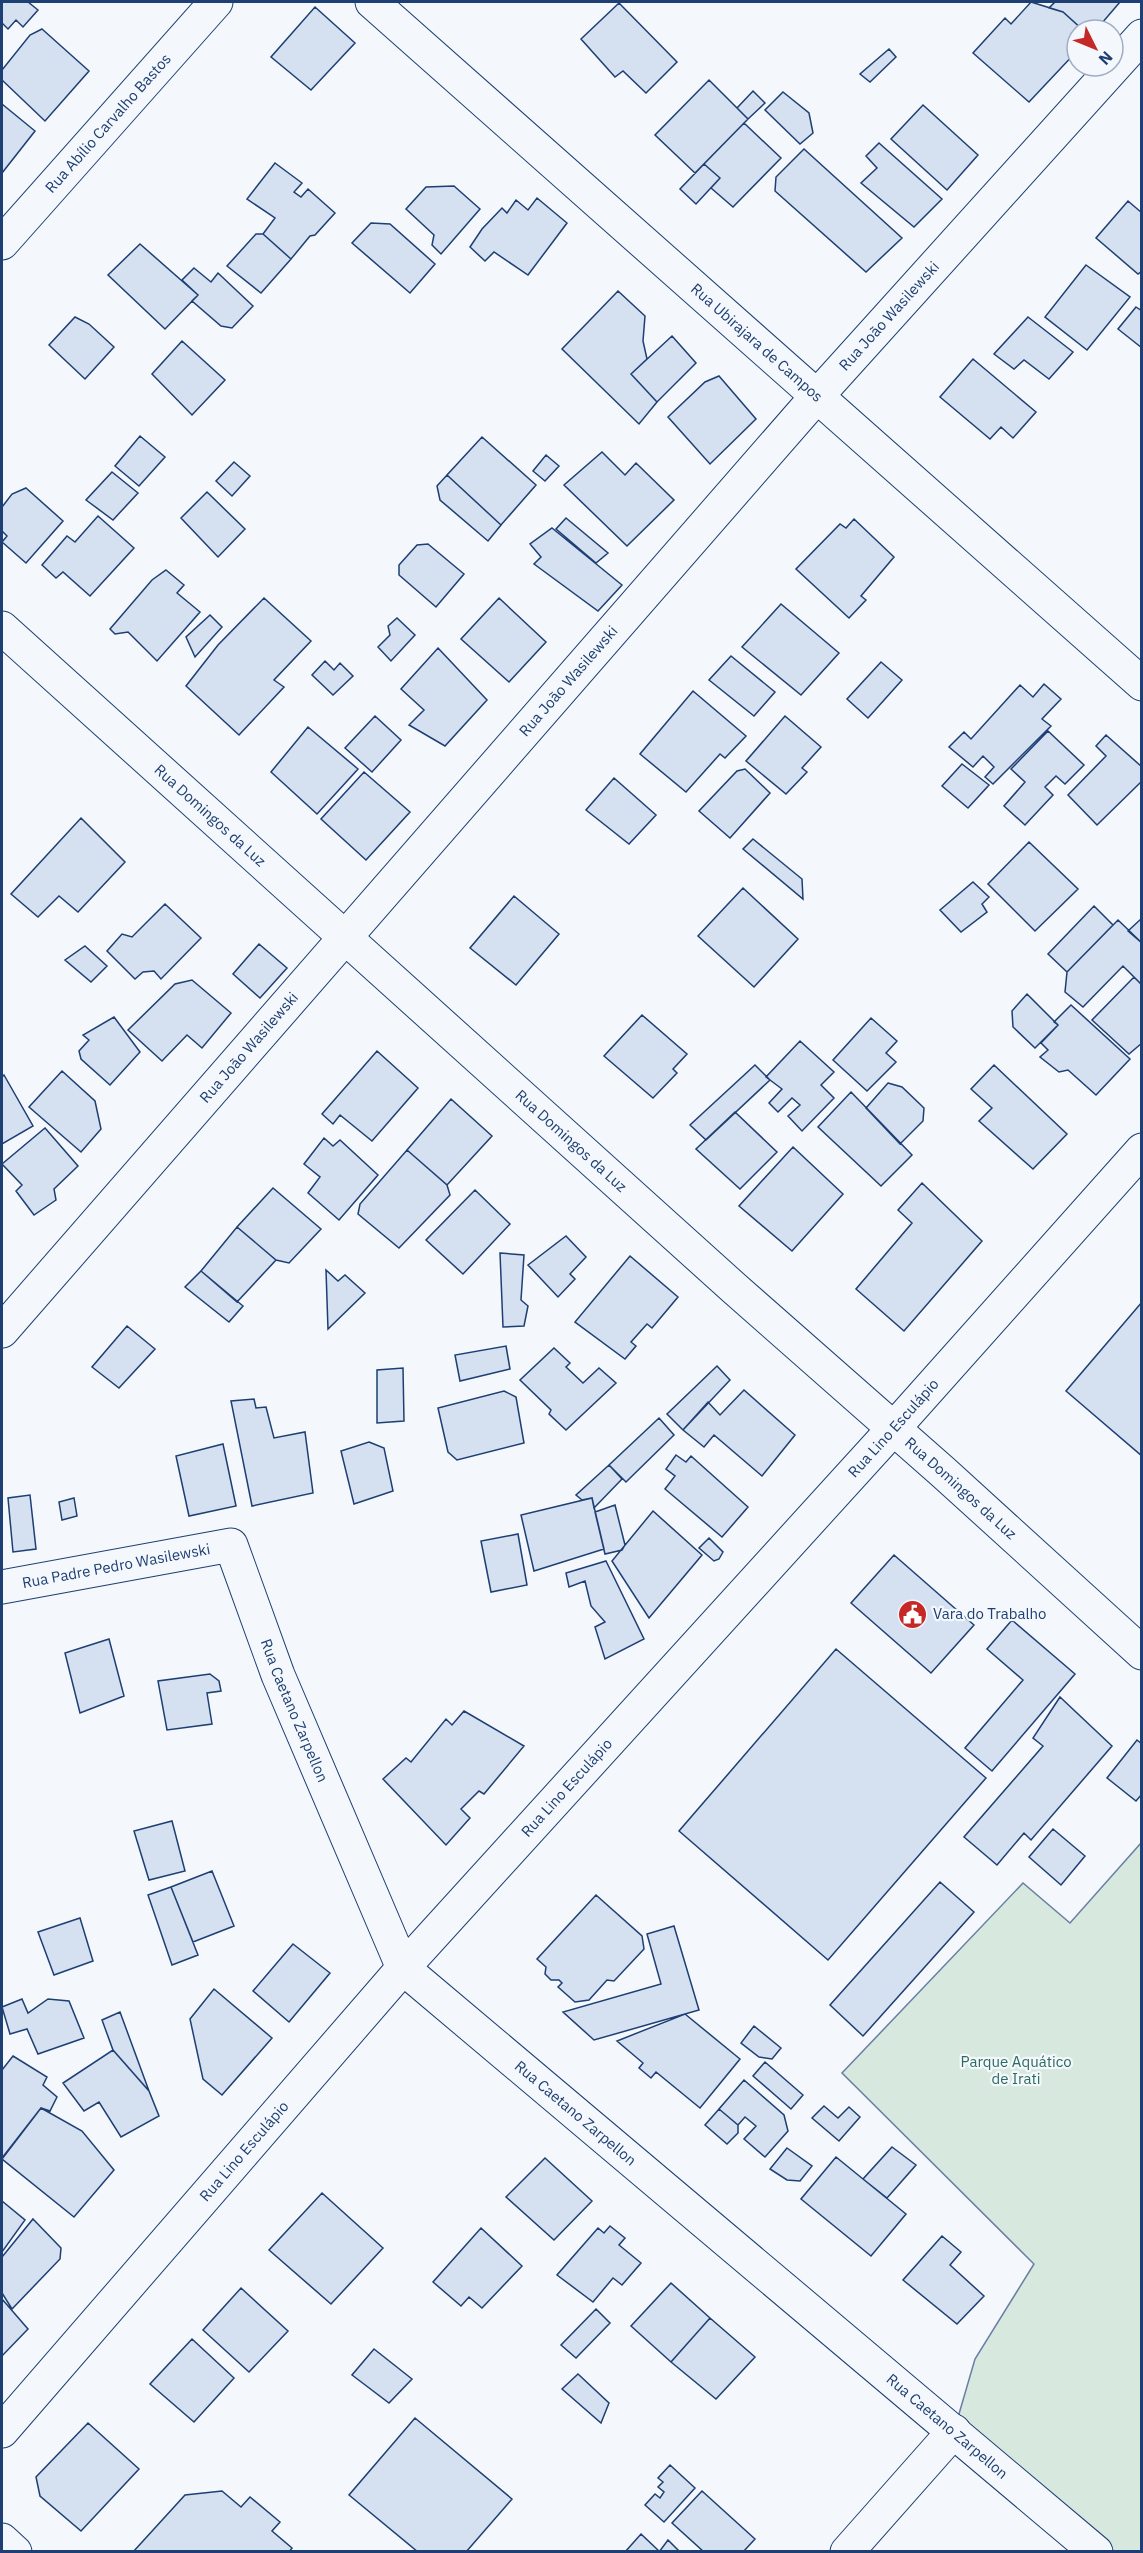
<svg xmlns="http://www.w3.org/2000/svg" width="1143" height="2553" viewBox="0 0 1143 2553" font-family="'IBM Plex Sans',sans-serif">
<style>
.green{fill:#d7e8df;stroke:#687fa3;stroke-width:1.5}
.building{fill:#d5e0f0;stroke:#1d3f73;stroke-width:1.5}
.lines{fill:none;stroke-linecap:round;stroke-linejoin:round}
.street-casing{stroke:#1d3f73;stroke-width:35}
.street{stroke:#f4f7fb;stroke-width:33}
.labels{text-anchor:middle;stroke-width:4.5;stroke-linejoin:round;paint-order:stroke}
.street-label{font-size:15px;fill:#1d3f73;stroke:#f4f7fb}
.poi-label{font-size:15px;fill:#1d3f73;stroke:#f4f7fb;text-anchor:start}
.park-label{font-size:15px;fill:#2c6c60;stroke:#f4f7fb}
</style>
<rect width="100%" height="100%" fill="#f4f7fb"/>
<path class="green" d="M1141 1843V2551H1114L954 2431 975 2359 1034 2264 842 2073 1023 1883 1070 1923Z"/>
<path class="building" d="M2 2H28L38 10 23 27 16 20 8 29 2 23Z
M1031 2 1063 12 1083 30H1077V51L1029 102 973 53 1005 18 1011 24Z
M1055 2H1120L1096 30H1083L1063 12 1049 8Z
M619 3 677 62 646 93 623 71 615 77 581 39Z
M315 7 355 43 311 90 271 57Z
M42 29 89 71 45 121 2 80V70L30 35Z
M889 49 896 57 870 82 860 74Z
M709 80 748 119 695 173 655 135Z
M753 91 765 103 748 119 737 108Z
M783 92 809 113 813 133 800 144 765 110Z
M2 104 35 131 2 173Z
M923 105 978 155 947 190 891 139Z
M744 123 781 158 733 207 711 188 720 178 704 164Z
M879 143 942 199 914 227 861 183 877 168 866 156Z
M804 149 902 238 866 272 775 191 776 177Z
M275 163 302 183 294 192 301 197 308 189 335 213 315 235 310 236 291 259 263 234 275 218 247 199Z
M704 164 720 178 696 204 680 189Z
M454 186 480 209 441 254 432 245 434 235 406 209 426 187Z
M537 198 567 223 528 275 494 252 485 261 470 247 482 229 502 208 507 213 516 200 528 210Z
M1128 201 1142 213V271L1138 274 1096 238Z
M371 223 390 224 435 264 410 293 352 243Z
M256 234H263L291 259 261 293 227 266Z
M140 244 198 295 165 329 108 275Z
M1086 265 1130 297 1087 350 1045 317Z
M194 268 211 282 218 273 253 306 232 328 221 326 192 301 198 295 182 280Z
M618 291 645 316 643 341 647 359 631 374 657 402 639 424 562 349Z
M1136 307 1142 311V348L1118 329Z
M75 317 89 324 114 347 85 379 49 345Z
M1028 317 1073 352 1049 379 1024 360 1014 369 994 354Z
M672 336 696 363 657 402 631 374Z
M182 341 225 380 192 415 152 374Z
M973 359 1036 412 1013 438 1001 427 990 439 940 397Z
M719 376 756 419 710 464 668 417 705 382Z
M140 436 165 457 139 486 115 466Z
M482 437 536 485 501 525 447 475Z
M602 452 625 475 636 463 674 500 627 546 564 485Z
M546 455 559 466 545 481 533 471Z
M234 462 250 476 232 496 216 481Z
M112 472 138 493 113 520 86 500Z
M447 475 501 525 488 541 440 500 437 486Z
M26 488 63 521 26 563 2 542 7 536 2 531V507L12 494Z
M207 492 245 529 218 557 181 518Z
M98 516 134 548 90 596 63 572 56 578 42 565 67 536 75 542Z
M566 518 608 553 596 563 556 529Z
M854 519 894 557 861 596 866 600 849 618 796 569 840 524 846 528Z
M552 528 622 585 598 611 534 564 541 557 530 544Z
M428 544 464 574 436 607 399 575V565L417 545Z
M166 570 184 585 177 593 200 612 157 661 128 632 115 634 110 629 152 580Z
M264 598 311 641 274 680 284 687 239 735 186 686 218 645Z
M499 598 546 642 509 682 461 639Z
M781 604 839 653 801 695 742 647Z
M210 615 222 627 195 657 186 637Z
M397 618 415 635 391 661 378 647 390 635 388 626Z
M438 648 487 700 445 746 409 725 424 710 401 689Z
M731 656 775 692 754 716 709 680Z
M325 661 334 670 340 663 353 676 333 695 312 675Z
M881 662 902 680 868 718 847 699Z
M1044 684 1061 699 1042 719 1051 726 993 784 985 777 994 767 983 756 973 767 949 747 964 732 971 739 1020 685 1033 697Z
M693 691 746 736 725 758 720 754 686 792 640 754Z
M375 716 401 740 372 772 345 748Z
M785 716 821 747 802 768 807 772 786 794 746 761Z
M308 727 358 769 317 814 271 772Z
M1048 731 1084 765 1065 784 1056 776 1045 787 1053 795 1025 825 1004 806 1025 782 1011 769Z
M1106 735 1142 767V781L1097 825 1068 795 1106 756 1096 746Z
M962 764 989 785 968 808 942 786Z
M745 769 770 793 730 838 699 811 737 771Z
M364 772 410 812 366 860 321 819Z
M614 778 656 815 629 844 586 810Z
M81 818 125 862 78 912 59 896 38 917 11 894Z
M753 839 802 879 803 899 743 849Z
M1029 842 1078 889 1035 931 988 884Z
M973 882 989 897 982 904 987 912 961 932 940 910Z
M743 888 798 939 754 987 698 936Z
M514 896 559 934 516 985 470 948Z
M165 904 201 938 161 979 154 971 143 972 135 979 107 951 122 934 132 937Z
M1094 906 1113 925 1067 972 1048 954Z
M1142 911V943L1128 931 1141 919Z
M1118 920 1142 943V982L1140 983 1123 966 1083 1007 1065 992 1067 972Z
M259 944 287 968 260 998 233 974Z
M85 946 107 966 91 982 65 960Z
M1134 977 1140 983 1142 982V1043L1129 1054 1092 1020Z
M192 980 231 1013 202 1048 187 1035 162 1061 128 1030 175 984Z
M1027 994 1058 1025 1035 1048 1013 1027 1012 1011Z
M1071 1005 1130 1059 1096 1095 1068 1070 1059 1072 1040 1057 1048 1050 1041 1043 1058 1025 1054 1022Z
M642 1015 687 1054 673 1069 677 1073 653 1098 604 1056Z
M114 1017 140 1052 110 1085 81 1059 79 1051 89 1040 83 1035Z
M871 1018 897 1041 886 1053 896 1062 867 1091 833 1060Z
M800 1041 834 1072 821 1085 834 1098 802 1131 788 1116 800 1105 792 1098 778 1112 769 1103 782 1089 766 1077Z
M377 1051 418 1088 372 1141 340 1115 333 1124 322 1114Z
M755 1065 770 1080 706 1140 690 1125Z
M994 1065 1067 1134 1033 1169 979 1121 992 1108 971 1089Z
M62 1071 95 1101 101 1129 81 1152 29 1107Z
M4 1075 33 1126 2 1144V1077Z
M888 1083 902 1087 924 1108 923 1121 900 1144 866 1108Z
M851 1092 912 1155 881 1186 818 1127Z
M451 1099 492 1136 447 1185 407 1150Z
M735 1112 777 1152 740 1189 696 1149Z
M45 1128 78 1166 54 1189 56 1200 34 1215 16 1191 22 1185 2 1164Z
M324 1138 333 1146 340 1140 378 1175 339 1220 308 1193 320 1177 304 1164Z
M793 1147 843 1194 792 1251 739 1206Z
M407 1150 447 1185 450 1195 399 1248 358 1214 360 1204Z
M922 1183 982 1241 904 1331 856 1289 912 1223 898 1210Z
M273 1188 321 1229 289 1263 276 1260 237 1227Z
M475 1190 510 1224 463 1274 426 1240Z
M237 1227 276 1260 237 1302 201 1271Z
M566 1236 586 1257 570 1274 575 1279 558 1297 528 1265Z
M500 1253 524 1255 521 1300 528 1306 524 1326 503 1327Z
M630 1256 678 1297 652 1328 647 1324 631 1342 636 1346 625 1359 575 1322Z
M326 1270 338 1281 345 1275 365 1293 328 1329Z
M201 1271 243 1306 229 1322 185 1287Z
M1142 1302V1456L1066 1391Z
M127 1326 155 1349 119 1388 92 1367Z
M506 1346 510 1369 460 1381 455 1355Z
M554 1348 570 1363 566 1367 583 1383 599 1368 616 1383 566 1430 549 1414 551 1410 520 1380Z
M717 1366 730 1380 683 1430 667 1414Z
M403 1368 404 1421 377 1423V1370Z
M744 1390 795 1435 762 1476 714 1435 704 1447 683 1430 708 1402 720 1415Z
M504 1391 516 1397 524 1443 457 1460 448 1452 438 1408Z
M254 1399 256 1408 266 1407 274 1438 305 1432 313 1493 252 1506 231 1401Z
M659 1418 674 1435 626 1482 609 1465Z
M369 1442 384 1448 393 1491 354 1504 341 1451Z
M223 1444 236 1506 189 1516 176 1456Z
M676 1455 686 1462 691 1456 748 1507 722 1537 665 1489 675 1476 666 1469Z
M609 1465 622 1479 594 1508 592 1498 582 1500 576 1495Z
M30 1495 36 1549 13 1552 8 1498Z
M74 1498 77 1516 62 1520 59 1502Z
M592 1498 604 1549 534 1571 521 1515Z
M615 1505 625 1545 622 1550 605 1554 595 1512Z
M653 1511 702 1555 649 1618 612 1561Z
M518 1534 527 1585 491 1592 481 1541Z
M709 1538 723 1552 719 1559 714 1561 699 1548Z
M894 1555 974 1625 931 1673 851 1603Z
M606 1561 644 1639 605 1659 595 1627 605 1622 591 1606 585 1581 569 1587 566 1573Z
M1012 1620 1075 1674 992 1771 965 1748 1023 1680 987 1649Z
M109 1639 124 1696 80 1713 65 1653Z
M836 1649 986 1778 828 1960 679 1831Z
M210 1674 219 1681 221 1691 207 1693 212 1724 167 1730 158 1681Z
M1060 1697 1112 1746 1031 1840 1024 1833 997 1865 964 1837 1043 1746 1033 1738Z
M464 1711 524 1746 484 1794 479 1791 461 1809 470 1818 446 1845 383 1779 406 1758 411 1762 446 1719 452 1725Z
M1137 1740 1142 1744V1794L1136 1801 1107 1778Z
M172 1821 185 1871 149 1880 134 1831Z
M1053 1829 1085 1856 1061 1885 1029 1857Z
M212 1871 234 1926 193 1942 171 1887Z
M940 1882 974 1912 863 2036 830 2005Z
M171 1887 198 1955 172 1965 148 1895Z
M596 1895 642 1936 644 1949 614 1981 607 1980 589 2000 575 2002 558 1987 562 1983 559 1980H551L545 1974 546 1967 537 1959Z
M80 1918 93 1961 54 1975 38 1932Z
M674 1926 699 2010 594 2040 563 2012 661 1984 647 1934Z
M293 1944 330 1973 289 2022 253 1991Z
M214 1989 272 2038 222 2095 203 2079 190 2019Z
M22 1999 28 2013 48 1999 69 2001 84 2038 38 2054 27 2029 10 2034 2 2007Z
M120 2012 149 2091 113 2050 102 2020Z
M685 2014 740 2059 700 2108 656 2072 651 2078 639 2068 643 2063 617 2041Z
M754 2026 781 2048 772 2059 759 2057 741 2043Z
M113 2050 149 2091 159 2116 121 2137 99 2102 84 2111 63 2083Z
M13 2056 47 2077 43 2085 57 2097 50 2111 41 2108 2 2158V2070Z
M765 2062 803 2095 791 2109 753 2076Z
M744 2080 784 2115 788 2131 765 2157 744 2139 756 2126 745 2117 738 2125 719 2109Z
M824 2106 838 2118 849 2107 860 2117 839 2141 812 2118Z
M41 2108 82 2131 114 2170 74 2217 2 2159Z
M719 2109 738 2125V2133L727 2144 705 2125Z
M892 2147 916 2165 887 2198 863 2179Z
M787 2148 812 2166 800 2181 787 2180 770 2169Z
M836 2157 906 2214 871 2256 801 2199Z
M545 2158 592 2201 554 2240 506 2197Z
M322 2193 383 2248 331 2304 269 2250Z
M2 2201 25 2220 2 2252Z
M33 2219 61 2248 60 2259 12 2309 2 2293V2257Z
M610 2226 625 2238 619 2245 641 2263 622 2285 613 2278 593 2302 557 2275 598 2228 604 2233Z
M481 2228 522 2266 482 2308 469 2297 461 2306 433 2282Z
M942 2236 961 2252 950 2265 984 2296 957 2324 903 2280Z
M671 2283 710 2318 671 2362 631 2326Z
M241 2288 288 2331 249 2372 203 2330Z
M2 2299 28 2329 2 2356Z
M596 2309 610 2323 576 2358 561 2345Z
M710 2318 755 2357 716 2399 671 2362Z
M192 2339 234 2378 194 2422 150 2384Z
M374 2349 412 2379 389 2403 352 2375Z
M578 2374 609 2403 601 2423 562 2389Z
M415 2418 512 2499 466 2552H418L349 2495Z
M88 2423 139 2469 81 2531 40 2496 36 2477Z
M670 2465 695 2488 664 2522 645 2505 655 2494 660 2498 664 2492 658 2487 663 2482 658 2478Z
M222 2491 241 2507 250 2497 280 2522 272 2531 292 2548 289 2552H133L185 2495Z
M702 2491 755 2539 743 2552H704L672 2523Z
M641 2534 659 2551V2552H625Z
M668 2540 680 2552H659Z"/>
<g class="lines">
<defs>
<g id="street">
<path id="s1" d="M372 2 1142 684"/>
<path id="s2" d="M2 243 216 2"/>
<path id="s3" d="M2 628 734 1288 943 1472 1142 1653"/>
<path id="s4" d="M2 1331 818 395 1142 36"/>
<path id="s5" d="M2 1587 231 1545 278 1675 403 1968 1096 2552"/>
<path id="s6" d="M2 2431 403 1968 894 1428 1142 1150"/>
<path d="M2 2540 15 2552"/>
<path d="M847 2552 954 2431"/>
</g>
</defs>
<use href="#street" class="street-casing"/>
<use href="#street" class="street"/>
</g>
<defs>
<symbol id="civic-disc" viewBox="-11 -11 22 22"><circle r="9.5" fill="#c62828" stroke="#f4f7fb"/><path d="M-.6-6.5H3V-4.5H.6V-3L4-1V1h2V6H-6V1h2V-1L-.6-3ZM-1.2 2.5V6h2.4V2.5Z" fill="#fff"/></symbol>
</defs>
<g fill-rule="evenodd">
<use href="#civic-disc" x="896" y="1598" width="33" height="33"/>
</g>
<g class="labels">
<g class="street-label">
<text dy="5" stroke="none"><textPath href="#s2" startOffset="160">Rua Abílio Carvalho Bastos</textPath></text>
<text dy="5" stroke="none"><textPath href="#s4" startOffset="1348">Rua João Wasilewski</textPath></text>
<text dy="5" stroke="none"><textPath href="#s1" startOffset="514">Rua Ubirajara de Campos</textPath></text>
<text dy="5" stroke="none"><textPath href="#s4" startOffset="862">Rua João Wasilewski</textPath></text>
<text dy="5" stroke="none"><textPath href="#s3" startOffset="280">Rua Domingos da Luz</textPath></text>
<text dy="5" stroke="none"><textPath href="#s4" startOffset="376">Rua João Wasilewski</textPath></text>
<text dy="5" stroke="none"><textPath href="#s3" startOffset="766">Rua Domingos da Luz</textPath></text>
<text dy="5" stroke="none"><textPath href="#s6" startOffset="1342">Rua Lino Esculápio</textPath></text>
<text dy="5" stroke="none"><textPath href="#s3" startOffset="1288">Rua Domingos da Luz</textPath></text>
<text dy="5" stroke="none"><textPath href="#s5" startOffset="116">Rua Padre Pedro Wasilewski</textPath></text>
<text dy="5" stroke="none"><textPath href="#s5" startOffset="410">Rua Caetano Zarpellon</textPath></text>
<text dy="5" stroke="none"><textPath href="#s6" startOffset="856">Rua Lino Esculápio</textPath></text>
<text dy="5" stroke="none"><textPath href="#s5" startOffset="915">Rua Caetano Zarpellon</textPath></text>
<text dy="5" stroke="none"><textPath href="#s6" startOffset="370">Rua Lino Esculápio</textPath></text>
<text dy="5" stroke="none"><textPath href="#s5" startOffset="1401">Rua Caetano Zarpellon</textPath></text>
</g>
<g class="poi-label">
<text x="933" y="1619">Vara do Trabalho</text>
</g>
<g class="park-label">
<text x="1016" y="2067">Parque Aquático<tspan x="1016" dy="17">de Irati</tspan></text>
</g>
</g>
<rect width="1143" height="2553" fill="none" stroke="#1d3f73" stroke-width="6"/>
<g transform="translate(1095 48) rotate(133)"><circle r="28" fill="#f4f7fb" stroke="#9eadc5" stroke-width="1.5"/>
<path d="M0-4.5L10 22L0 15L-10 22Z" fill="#c62828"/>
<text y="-9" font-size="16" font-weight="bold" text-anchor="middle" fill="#1d3f73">N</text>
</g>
</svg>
